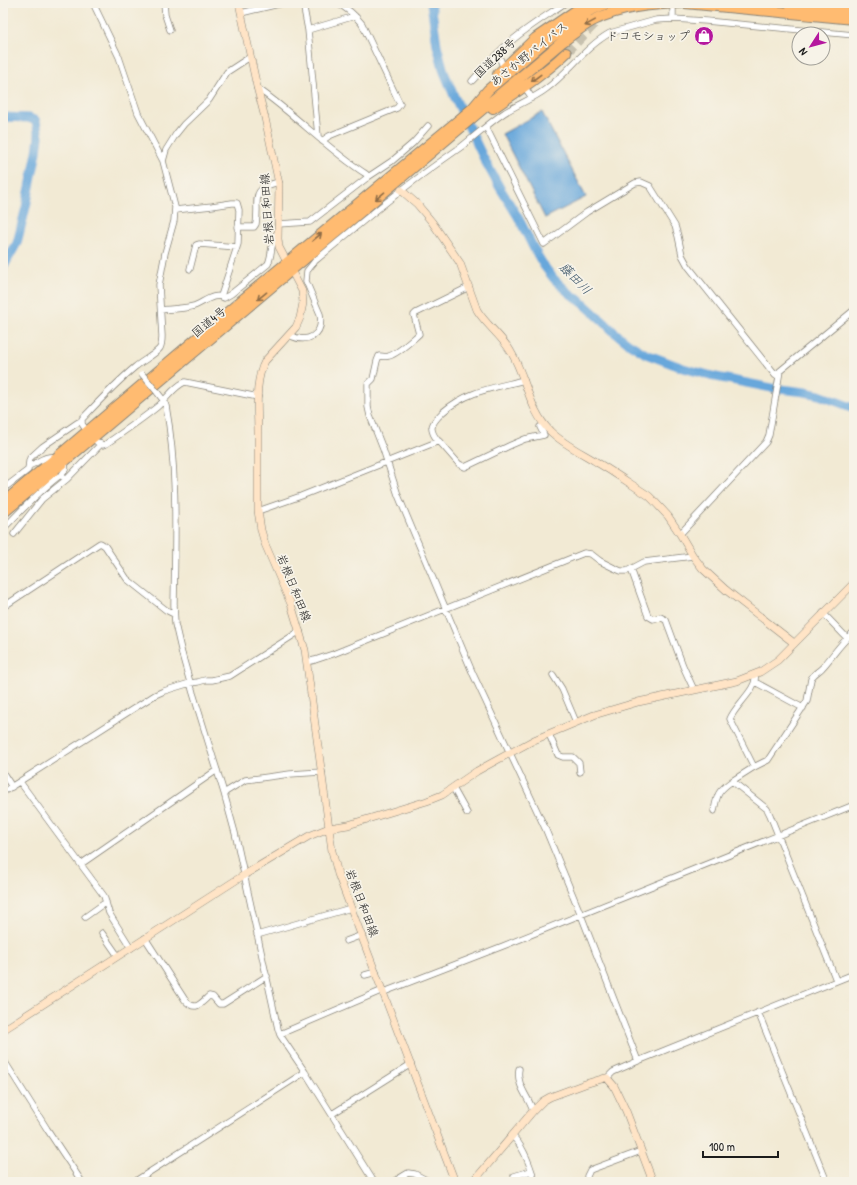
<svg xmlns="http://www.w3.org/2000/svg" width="857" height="1185" viewBox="0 0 857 1185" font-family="'Patrick Hand','Klee One',sans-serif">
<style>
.water{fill:#68a7db;stroke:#42627c}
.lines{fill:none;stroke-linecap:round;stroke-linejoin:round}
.river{stroke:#68a7db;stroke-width:9}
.highway-tunnel{stroke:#c7c1af;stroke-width:10;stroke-dasharray:10 5;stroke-linecap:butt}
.street-casing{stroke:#878378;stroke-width:7}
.secondary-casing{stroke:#878378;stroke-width:8}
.highway-casing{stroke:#878378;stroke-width:12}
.street{stroke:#fff;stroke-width:5.5}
.secondary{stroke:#ffe4c6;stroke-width:7}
.highway{stroke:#ffbb71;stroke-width:10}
.rail-casing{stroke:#1c1c1c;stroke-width:3}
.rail{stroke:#f7f3e8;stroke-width:1.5;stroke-dasharray:4.5;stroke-linecap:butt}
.street-bridge-casing{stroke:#878378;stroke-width:7;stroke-linecap:butt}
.street-bridge{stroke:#fff;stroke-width:5.5}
.oneway{stroke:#8e6c46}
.labels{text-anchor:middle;stroke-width:3.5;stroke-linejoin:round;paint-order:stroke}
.poi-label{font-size:12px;fill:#1c1c1c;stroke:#f7f3e8;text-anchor:end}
.street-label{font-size:12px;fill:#1c1c1c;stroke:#f7f3e8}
.water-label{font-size:13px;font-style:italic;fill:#3a5468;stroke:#f7f3e8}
</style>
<rect width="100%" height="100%" fill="#f7f3e8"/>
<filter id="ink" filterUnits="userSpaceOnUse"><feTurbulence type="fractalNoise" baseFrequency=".025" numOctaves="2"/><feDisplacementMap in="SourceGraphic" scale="8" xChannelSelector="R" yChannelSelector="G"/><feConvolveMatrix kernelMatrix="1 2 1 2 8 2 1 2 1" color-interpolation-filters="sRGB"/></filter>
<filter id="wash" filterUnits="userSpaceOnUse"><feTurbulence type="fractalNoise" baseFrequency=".012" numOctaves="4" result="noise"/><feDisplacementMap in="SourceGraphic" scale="16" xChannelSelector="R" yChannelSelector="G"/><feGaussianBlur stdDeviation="0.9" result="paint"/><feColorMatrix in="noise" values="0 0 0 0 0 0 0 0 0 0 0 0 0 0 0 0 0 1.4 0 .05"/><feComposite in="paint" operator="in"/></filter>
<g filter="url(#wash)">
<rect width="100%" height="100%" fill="#f2ead4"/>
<path class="water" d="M542 112 586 197 545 218 502 134Z"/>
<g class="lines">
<path class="river" d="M431 3 437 45 444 72 454 96 484 159 500 188 518 217 534 249 544 266 554 279 568 292 583 303 605 323 614 332 628 343 646 354 683 368 716 377 772 388 805 392 819 395 854 408
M3 117 29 118 36 121 39 137 37 152 26 207 17 243 3 268"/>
</g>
</g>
<g filter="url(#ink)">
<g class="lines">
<path class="highway-tunnel" d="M566 53 601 17 617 3"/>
<defs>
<path id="street" d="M164 3 165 15 170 30
M303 3 308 30 318 136
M241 13 283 3
M673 19V9
M308 30 355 16
M498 53 502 64
M472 81C484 68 495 54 509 43 526 28 546 16 565 3
M257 88C295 114 327 149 366 174L368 177
M526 89 532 98
M486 127 544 244 587 212 635 183 641 182 650 186 675 226 678 236 682 255 688 266 775 375 854 310
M322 141 329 136 397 108 400 104 362 24C355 15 347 8 337 3
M163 161 166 150 176 134 184 124 209 100 227 72 250 57
M175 210 212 206 232 203H237L239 210 238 244 221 296
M278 224 310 222 368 177 392 161 413 143 428 126
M238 227H254L256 224C260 200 248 189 279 182
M190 269 196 245 199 244 237 247
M469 287 416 313 414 315 419 334C412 340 399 353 389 356 386 357 382 356 379 356L377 361 373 379 368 384V407L370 416 383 449 398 495 473 674 545 828 581 915 638 1061
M161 310C171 309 183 309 194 306 203 303 214 292 224 298L231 294 268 264C273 253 270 240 278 232
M289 335C307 344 324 336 320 314L306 281 307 271 315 261C344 237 372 213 402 190 421 175 441 161 461 147 475 136 489 123 504 113 518 104 533 99 546 89 569 72 585 47 610 33L656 20 673 19 706 21 854 35
M157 392 164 401 166 406C178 471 175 539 174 605L175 624 182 654 193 693 224 793 235 833 278 1029 280 1035 305 1072 374 1182
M87 431 82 424V419L84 417C100 400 117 382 135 367 142 361 156 354 160 348 162 344 162 340 162 336L159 285 165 253 174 221 175 207 163 161 138 113 119 57 93 3
M92 437 98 443 103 445 106 444C123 432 141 420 157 407 166 400 174 386 185 382L258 397
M438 441C435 437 431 432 432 427 433 421 439 416 443 412 467 391 493 388 524 380
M29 466C39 462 45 455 56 457
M61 476 65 470 66 459
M3 489 28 470C29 466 28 462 30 458L42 447 77 423 81 421
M258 511 301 496 439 441 459 464 465 467 511 445 525 439 544 435 540 427 545 426
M3 529C21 511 38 492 59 476H61L66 479
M14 534 42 499 67 479 101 444
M680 534 766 442 769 435 780 371
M631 569 648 616 653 619 660 617 666 620 683 666 694 690
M3 607 100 543 102 544 105 546 127 579 166 610 174 614
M823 613 847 638
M307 662 315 660 333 654 584 553 591 554 600 561 614 568 621 571H627L644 562 693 556
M553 675 562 689 576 722
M755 682 803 708
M549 734 558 755 563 757H573L579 763 580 772
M754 767 730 719C735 705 758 689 755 675
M3 773 12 787
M20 782 104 896 109 913 131 948
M453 788 467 813
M3 792 155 695 164 691 190 683 198 682 205 680H212L230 676 300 631
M224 793 245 780 290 774 322 772
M714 811C717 794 718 791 732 781
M81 864 217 770
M85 917 106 902
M102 933 118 956
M257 935 351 908
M145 938 185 1000C195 1012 200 1004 209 996L213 997 219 1004H223L267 976
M346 941 362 935
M365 975 376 972
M836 980 770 815 767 809 732 781 754 767 768 760 807 701 811 679C813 674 818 672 822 668 833 656 841 642 854 632
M384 992 503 946 854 805
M758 1012 827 1182
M280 1034 383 990
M3 1059 47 1129 82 1182
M519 1069C516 1086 529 1097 533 1111
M607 1078 613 1072 638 1061 854 974
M332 1114 411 1064
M512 1136C523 1145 531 1168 535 1182
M514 1176 531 1171
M134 1182 305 1072
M393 1182 408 1173 415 1174 430 1182
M587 1182V1176L590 1170 641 1151"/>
<path id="secondary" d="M239 3 257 87 265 118 279 184 278 239 279 247 302 291 303 303 300 318 296 327 265 361C254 382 258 410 258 434 258 460 258 485 258 511L261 530 265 544 291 604 305 650 329 828 332 851 338 874 455 1182
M401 190 417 204 432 222 460 263 477 310C486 325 502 336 511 352 526 376 529 411 550 431 563 444 582 453 598 463 615 473 632 485 649 496L655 502 668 516 680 534 693 556 703 569 726 590 794 643
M3 1030 244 875 309 836 329 828 348 825 427 801 442 795 477 771 497 760 534 740 594 715 638 702 737 681 760 672 778 660 854 583
M473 1182 533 1111 543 1101 550 1097 585 1084 605 1078H607L614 1086 626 1111 653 1182"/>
<path id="highway" d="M685 3 854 19
M789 3 854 10
M498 74 536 38 587 3
M493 108C518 91 544 74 566 53
M3 503 241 301 472 109 488 90 542 44 589 11 608 3
M3 513 562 42C572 35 581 27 592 21 619 7 651 4 682 3"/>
</defs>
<use href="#street" class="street-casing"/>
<use href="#secondary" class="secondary-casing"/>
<use href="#highway" class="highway-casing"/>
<use href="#street" class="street"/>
<use href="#secondary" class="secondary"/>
<use href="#highway" class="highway"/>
<defs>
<path id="rail" d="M3 89 4 3"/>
</defs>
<use href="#rail" class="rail-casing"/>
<use href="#rail" class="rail"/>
<defs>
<path id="street-bridge" d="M142 374 157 392"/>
</defs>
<use href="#street-bridge" class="street-bridge-casing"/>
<use href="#street-bridge" class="street-bridge"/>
</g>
<defs><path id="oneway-shaft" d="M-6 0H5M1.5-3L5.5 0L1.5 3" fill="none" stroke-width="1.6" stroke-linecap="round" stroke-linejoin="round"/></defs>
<g class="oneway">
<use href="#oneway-shaft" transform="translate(590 23) rotate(151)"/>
<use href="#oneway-shaft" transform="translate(536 78) rotate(143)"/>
<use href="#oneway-shaft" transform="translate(380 196) rotate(140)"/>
<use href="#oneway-shaft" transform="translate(317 237) rotate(-40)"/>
<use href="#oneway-shaft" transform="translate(262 296) rotate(141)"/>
</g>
</g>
<defs>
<symbol id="shop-disc" viewBox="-11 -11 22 22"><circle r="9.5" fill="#b5179e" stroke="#f7f3e8"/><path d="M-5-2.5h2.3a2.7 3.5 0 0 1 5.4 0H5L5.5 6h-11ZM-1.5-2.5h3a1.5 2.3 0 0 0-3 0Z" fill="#fff"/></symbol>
</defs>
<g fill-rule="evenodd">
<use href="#shop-disc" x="693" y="25" width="22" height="22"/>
</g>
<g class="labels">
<g class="poi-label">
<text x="690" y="40">ドコモショップ</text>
</g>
<g class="street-label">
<text transform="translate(529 54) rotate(-39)" y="4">あさか野バイパス</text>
<text transform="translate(495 58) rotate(-43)" y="4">国道288号</text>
<text transform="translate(267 209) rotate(-94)" y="4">岩根日和田線</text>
<text transform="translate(209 322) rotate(-40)" y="4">国道4号</text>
<text transform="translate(294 588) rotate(68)" y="4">岩根日和田線</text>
<text transform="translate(362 903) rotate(69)" y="4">岩根日和田線</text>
</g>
<g class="water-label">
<text transform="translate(576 278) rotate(45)" y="5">藤田川</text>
</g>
</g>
<rect width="857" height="1185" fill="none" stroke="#f7f3e8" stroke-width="16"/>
<g transform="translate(811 46) rotate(234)"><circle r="19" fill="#f7f3e8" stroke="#9f9d96"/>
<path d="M0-3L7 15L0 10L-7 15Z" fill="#b5179e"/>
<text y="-6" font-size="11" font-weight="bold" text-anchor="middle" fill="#1c1c1c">N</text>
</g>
<path d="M703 1151v6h75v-6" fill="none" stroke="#1c1c1c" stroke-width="2"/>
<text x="709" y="1151" font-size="12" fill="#1c1c1c" stroke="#f7f3e8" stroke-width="3" paint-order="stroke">100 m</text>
</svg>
